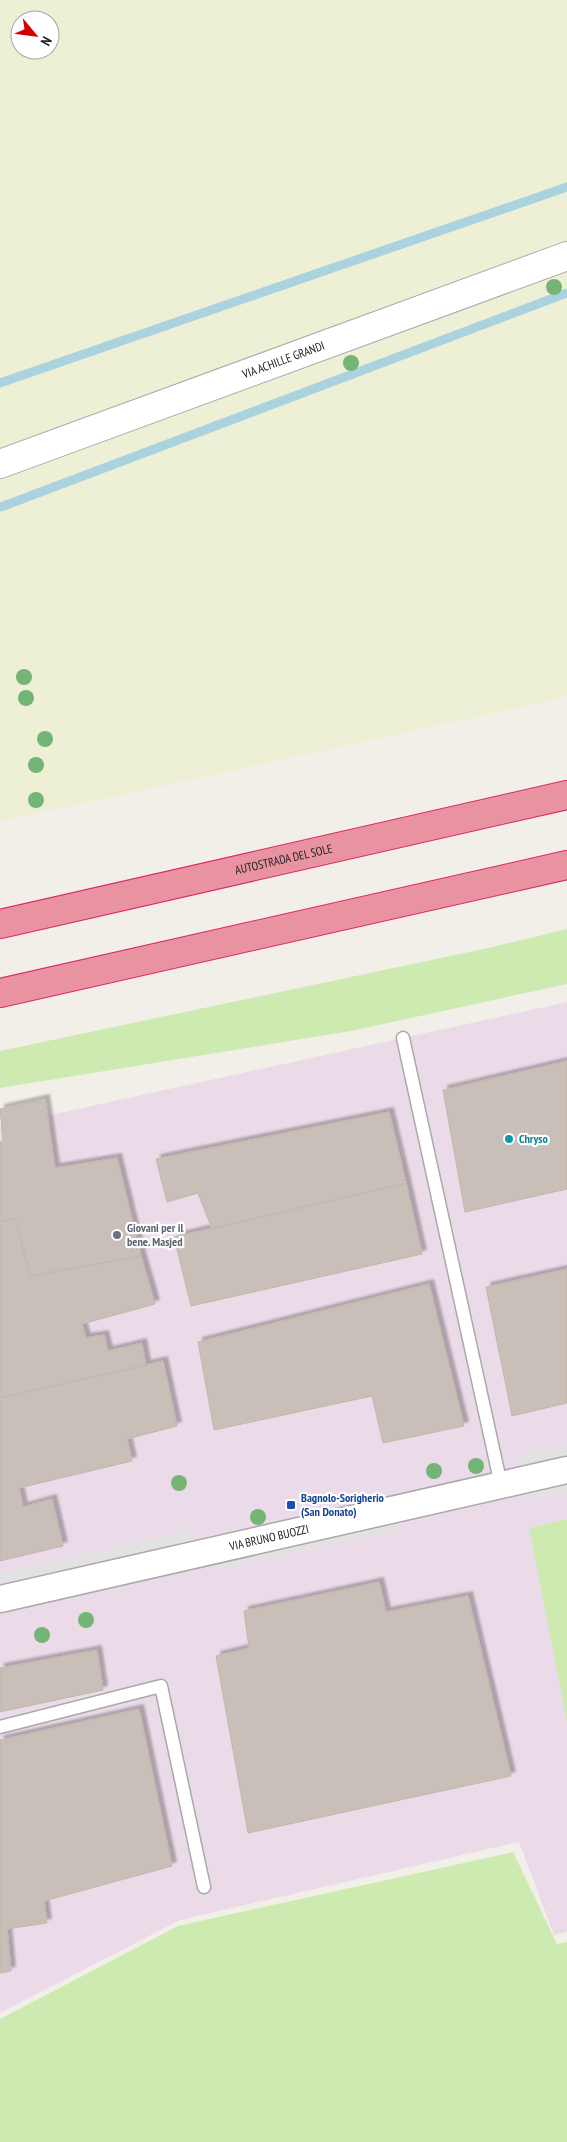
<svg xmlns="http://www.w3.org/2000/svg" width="567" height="2142" viewBox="0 0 567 2142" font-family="'PT Sans Narrow',sans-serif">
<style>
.industrial{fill:#ebdbe8}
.farmland{fill:#eef0d5;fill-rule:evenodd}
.grass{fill:#cdebb0}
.parking{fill:#e2e2e2}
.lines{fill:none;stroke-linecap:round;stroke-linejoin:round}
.stream{stroke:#aad3df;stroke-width:9}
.building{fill:#c7bfb8;stroke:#c4b6ab;filter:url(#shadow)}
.service-casing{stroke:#a9a9a9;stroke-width:15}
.minor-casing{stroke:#a9a9a9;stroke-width:29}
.tertiary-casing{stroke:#a9a9a9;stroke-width:30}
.motorway-casing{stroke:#dc2a67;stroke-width:30}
.service{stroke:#fff;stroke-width:12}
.minor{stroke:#fff;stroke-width:26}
.tertiary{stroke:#fff;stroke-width:28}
.motorway{stroke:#e892a2;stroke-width:28}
.tree{fill:#74b475}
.culture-dot{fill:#0f9aa8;stroke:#fff;stroke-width:2}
.worship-dot{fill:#6b7280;stroke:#fff;stroke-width:2}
.transit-dot{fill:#1a4fb4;stroke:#fff;stroke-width:2}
.labels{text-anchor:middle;stroke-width:4.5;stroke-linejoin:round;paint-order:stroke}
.street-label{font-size:12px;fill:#222;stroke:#fff}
.culture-label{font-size:12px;font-weight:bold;fill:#0d838f;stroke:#fff;text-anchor:start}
.worship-label{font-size:12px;font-weight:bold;fill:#5b616d;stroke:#fff;text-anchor:start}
.transit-label{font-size:12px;font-weight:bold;fill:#164399;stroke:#fff;text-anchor:start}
</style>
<defs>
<filter id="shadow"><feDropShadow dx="4.5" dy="-4.5" stdDeviation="1" flood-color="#0004"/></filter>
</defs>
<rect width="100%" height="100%" fill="#f2efe9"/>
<path class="industrial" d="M567 1002V1932L554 1935 519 1842 180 1920 0 2013V1126Z"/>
<path class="farmland" d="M0 0H567V697L0 822ZM20 20H50V50H20Z"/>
<path class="grass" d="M567 929V984L351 1031 0 1088V1051L488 948Z
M567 1519V1722L529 1528Z
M513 1852 557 1944 567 1942V2142H0V2019L178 1926Z"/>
<path class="parking" d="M567 1444V1456L520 1466 518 1455Z
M567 1481V1492L525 1501 521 1491Z
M398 1519 399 1530 219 1569 216 1560Z
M190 1530 191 1540 0 1583 1 1574Z"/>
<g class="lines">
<path class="stream" d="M0 383 567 187
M1 507 567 293"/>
</g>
<path class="building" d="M567 1061V1189L465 1212 443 1090Z
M45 1099 55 1168 117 1158 141 1256 30 1276 15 1218 0 1222V1142L3 1141 0 1109Z
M389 1112 406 1183 212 1229 198 1193 167 1202 156 1159Z
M406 1183 422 1254 191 1306 174 1237Z
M15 1218 30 1276 141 1256 155 1304 82 1324 86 1338 104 1335 108 1351 142 1343 146 1365 0 1398V1222Z
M567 1269V1403L512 1416 486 1287Z
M429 1284 464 1426 383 1443 372 1396 214 1430 198 1342Z
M163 1361 177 1426 127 1439 132 1461 19 1488 23 1507 52 1499 63 1546 0 1561V1398Z
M379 1582 386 1612 468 1596 511 1776 248 1833 216 1656 249 1648 244 1611Z
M97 1650 103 1690 0 1712V1668Z
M139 1709 172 1866 44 1901 47 1923 7 1929 11 1971 0 1973V1740Z"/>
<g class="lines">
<defs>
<path id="service" d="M403 1038 501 1485
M0 1727 161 1686 204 1887"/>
<g id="minor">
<path id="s1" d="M0 1599 567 1470"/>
</g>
<g id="tertiary">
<path id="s2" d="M0 464 567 256"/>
</g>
<g id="motorway">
<path id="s3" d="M0 924 567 795"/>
<path d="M0 993 567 865"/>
</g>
</defs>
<use href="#service" class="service-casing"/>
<use href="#minor" class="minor-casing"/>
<use href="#tertiary" class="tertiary-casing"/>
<use href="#motorway" class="motorway-casing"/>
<use href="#service" class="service"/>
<use href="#minor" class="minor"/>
<use href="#tertiary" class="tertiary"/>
<use href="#motorway" class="motorway"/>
</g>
<g class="tree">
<circle cx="554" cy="287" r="8"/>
<circle cx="351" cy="363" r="8"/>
<circle cx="24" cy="677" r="8"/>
<circle cx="26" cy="698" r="8"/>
<circle cx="45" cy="739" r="8"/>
<circle cx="36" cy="765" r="8"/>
<circle cx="36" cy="800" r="8"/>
<circle cx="476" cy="1466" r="8"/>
<circle cx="434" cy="1471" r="8"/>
<circle cx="179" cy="1483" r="8"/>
<circle cx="258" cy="1517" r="8"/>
<circle cx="86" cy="1620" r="8"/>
<circle cx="42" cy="1635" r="8"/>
</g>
<circle class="culture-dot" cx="509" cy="1139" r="5"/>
<circle class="worship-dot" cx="117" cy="1235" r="5"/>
<rect class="transit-dot" x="286" y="1500" width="10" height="10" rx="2.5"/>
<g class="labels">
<g class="street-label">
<text dy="4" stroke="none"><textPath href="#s2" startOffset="302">VIA ACHILLE GRANDI</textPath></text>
<text dy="4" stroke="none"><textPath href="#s3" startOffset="291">AUTOSTRADA DEL SOLE</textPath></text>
<text dy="4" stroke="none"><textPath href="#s1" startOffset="276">VIA BRUNO BUOZZI</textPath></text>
</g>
<g class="culture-label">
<text x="519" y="1143">Chryso</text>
</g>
<g class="worship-label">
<text x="127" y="1232">Giovani per il<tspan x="127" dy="14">bene. Masjed</tspan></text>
</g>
<g class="transit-label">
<text x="301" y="1502">Bagnolo-Sorigherio<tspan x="301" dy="14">(San Donato)</tspan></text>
</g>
</g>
<g transform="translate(35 35) rotate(119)"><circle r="24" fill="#ffffff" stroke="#a7a7a7"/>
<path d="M0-4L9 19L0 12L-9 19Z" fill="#d40000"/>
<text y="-8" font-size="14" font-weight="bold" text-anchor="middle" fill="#222222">N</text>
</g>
</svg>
